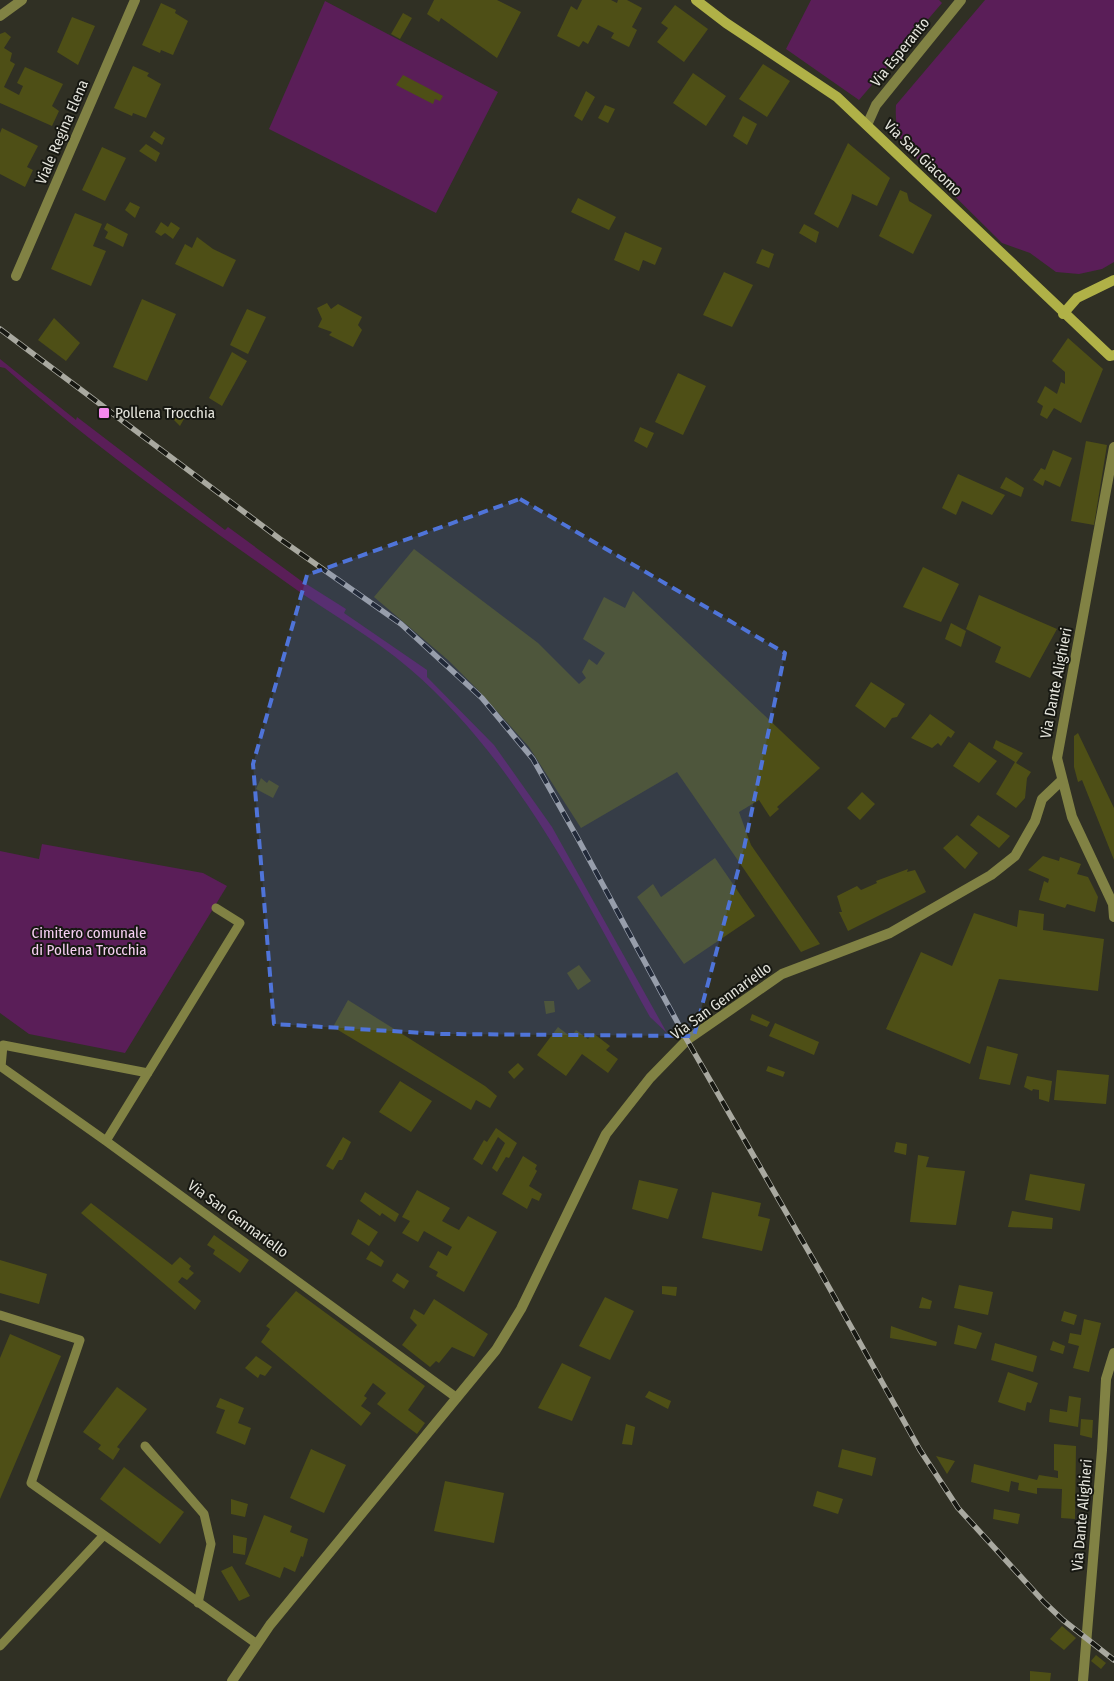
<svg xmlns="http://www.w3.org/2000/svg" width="1114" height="1681" viewBox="0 0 1114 1681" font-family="'Fira Sans Condensed',sans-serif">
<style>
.green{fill:#5a1e58}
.building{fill:#4e4f16}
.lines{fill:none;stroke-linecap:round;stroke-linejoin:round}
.lane{stroke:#818244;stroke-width:9}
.street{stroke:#818244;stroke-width:10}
.secondary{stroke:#b0b147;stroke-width:10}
.rail-casing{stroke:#a9a9a0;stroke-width:5.5}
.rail{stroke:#171812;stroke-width:4;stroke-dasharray:11;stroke-linecap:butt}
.marked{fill:#4f74d9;fill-opacity:0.2;stroke:#4f74d9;stroke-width:4;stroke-dasharray:10 6;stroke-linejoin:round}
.poi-dot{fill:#f589ef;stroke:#171812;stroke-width:2}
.labels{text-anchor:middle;stroke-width:4;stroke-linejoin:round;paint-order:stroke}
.street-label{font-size:15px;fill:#e5e5dd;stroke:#171812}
.poi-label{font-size:15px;fill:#e5e5dd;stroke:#171812;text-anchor:start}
.park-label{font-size:15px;fill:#f6cff2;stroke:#171812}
</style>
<rect width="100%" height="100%" fill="#303024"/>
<path class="green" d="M811 0H939L942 3 859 100 786 49Z
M985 0H1114V262L1102 269 1079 274 1056 272 1030 253 1002 243 903 145C897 132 895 119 896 105Z
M325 1 498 92 436 213 269 129Z
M0 359 76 420 77 417 225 530 228 527 300 580 346 609 344 613 427 670V677L494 745 552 827 667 1033 650 1017C582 894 518 762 410 669 372 636 327 612 287 583 191 515 93 446 5 368L0 367Z
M42 844 203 873 227 886 125 1053 29 1034 0 1013V851L39 859Z"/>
<path class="building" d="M434 0H497L521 12 497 58 441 18 439 22 427 14Z
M582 0H611L617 3 618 0H627L642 8 632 27 637 30 629 47 611 38 614 33 598 25 588 44 583 41 579 47 557 36 571 6 577 10Z
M161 3 176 10 175 13 188 21 173 55 161 50 160 53 142 45Z
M675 5 708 29 684 62 657 42 668 28 661 23Z
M403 13 412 18 400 39 391 34Z
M72 17 95 26 78 65 57 52Z
M5 32 11 37 4 48 12 53 10 61 15 64 4 87 19 95 23 86 17 83 25 67 63 84 52 106 59 111 52 126 0 103V34Z
M763 64 790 81 767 117 739 99Z
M133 66 149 73 147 76 161 84 146 118 133 113 132 116 114 108Z
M693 73 726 96 706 126 673 103Z
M403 75 443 96 440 101 435 99 433 104 396 85Z
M586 91 595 97 582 121 574 116Z
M605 105 615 109 608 123 598 118Z
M743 116 757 124 747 145 733 136Z
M2 128 38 146 27 167 33 170 25 187 0 174V133Z
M154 131 165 138 162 145 150 137Z
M848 143 890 178 877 206 852 194 851 200 838 228 814 214Z
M146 144 160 153 156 162 139 151Z
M102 147 126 158 105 201 82 190Z
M900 190 907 193 909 201 932 215 913 254 879 236Z
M578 198 616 217 609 230 571 212Z
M130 202 140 207 135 218 125 210Z
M75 213 102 224 93 246 106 251 91 286 51 269Z
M161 222 168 227 171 222 180 228 173 239 165 233 161 236 155 232Z
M107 223 128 234 123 247 105 238 108 232 104 229Z
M804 224 819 232 816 243 799 233Z
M625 232 662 248 655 265 643 260 639 271 614 260Z
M197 237 213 249 236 260 223 287 175 264 185 244 192 248Z
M762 249 774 254 769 268 756 263Z
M724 272 753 285 732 327 703 315Z
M142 299 176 314 147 381 113 367Z
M327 303 331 309 338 304 362 317 358 325 362 330 353 347 329 335 332 332 318 327 322 319 317 308Z
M247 309 266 317 248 354 230 345Z
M54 318 80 343 66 361 38 340Z
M1068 338 1103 369 1081 423 1054 408 1047 419 1040 415 1043 406 1037 402 1045 386 1057 394 1061 382 1065 384V372L1052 361Z
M232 352 247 361 222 406 209 398Z
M678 373 706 386 683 435 655 422Z
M178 411 185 417 180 426 173 419Z
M640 427 654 433 647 448 634 441Z
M1086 441 1107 445 1094 525 1071 521Z
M1053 450 1072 458 1060 487 1045 480 1043 486 1033 480 1041 468 1045 470Z
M958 474 1005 495 992 515 962 501 956 515 942 508Z
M1006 477 1024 488 1021 497 1000 488Z
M414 549 538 643 579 684 586 678 582 672 589 659 597 665 605 653 583 639 604 597 625 608 633 591 820 768 777 807 779 809 770 817 759 800 739 812 751 845 820 944 801 952 677 772 581 828 529 747 477 689 448 660 374 597Z
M923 567 959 584 941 622 903 607Z
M979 595 1057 629 1030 678 995 662 1001 647 966 629Z
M951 623 966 631 961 647 945 639Z
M871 682 905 704 897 717 892 718 885 728 855 706Z
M930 714 955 732 951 738 948 736 941 746 938 743 932 748 911 738Z
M1078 733 1114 808V860L1082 780 1078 782 1074 767V736Z
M996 740 1023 753 1016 763 1031 772 1027 778 1025 798 1016 808 996 794 1015 762 993 748Z
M969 742 997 761 979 783 953 766Z
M261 778 267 783 269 780 279 786 273 798 256 789Z
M862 792 875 804 860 820 847 808Z
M978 815 1010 836 999 848 970 825Z
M957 835 978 853 965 869 943 848Z
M1043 856 1059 861 1060 857 1081 864 1077 874 1088 877 1098 897 1095 912 1067 904 1065 908 1039 900 1044 881 1048 883 1049 879 1028 870Z
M715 858 755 916 684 964 637 897 653 884 661 897Z
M908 869 907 872 915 870 926 892 848 931 839 912H842L837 896 857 886 861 890 877 883 876 881Z
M1019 910 1044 914 1043 930 1104 939 1098 991 999 979 970 1064 886 1029 921 952 952 966 974 913 1017 927Z
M579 965 591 981 578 990 567 973Z
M348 1000 485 1086 497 1096 490 1108 476 1100 471 1110 333 1027Z
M544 1001H554L555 1012 546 1014Z
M752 1014 770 1022 767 1027 750 1020Z
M775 1023 819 1042 814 1055 769 1036Z
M558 1027 571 1037 576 1030 588 1039 593 1033 610 1046 606 1050 618 1059 608 1073 582 1054 566 1076 537 1055Z
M987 1046 1018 1054 1010 1085 979 1079Z
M518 1063 524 1069 514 1079 508 1072Z
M768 1066 785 1072 783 1077 766 1071Z
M1057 1070 1109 1075 1106 1104 1054 1100Z
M1027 1076 1052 1081 1049 1102 1039 1099V1090L1033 1089 1032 1091 1024 1087Z
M400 1081 432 1101 411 1132 379 1112Z
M496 1128 517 1143 509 1158 506 1157 497 1172 492 1168 505 1143 498 1137 482 1165 473 1159 484 1140 487 1142Z
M343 1137 351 1142 342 1160H339L333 1170 326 1166Z
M896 1142 907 1144 906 1155 894 1152Z
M918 1155 929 1157 926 1167 965 1171 956 1225 910 1222Z
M523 1156 537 1165 535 1169 537 1171 529 1186 542 1194 539 1201 532 1198 527 1209 502 1194Z
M1030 1174 1085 1184 1080 1211 1025 1200Z
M639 1180 678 1189 668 1219 632 1209Z
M417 1190 450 1208 442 1221 459 1230 468 1216 497 1232 464 1292 436 1276 438 1272 429 1267 438 1251 447 1256 452 1247 424 1231 418 1242 402 1233 410 1221 402 1217Z
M365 1192 399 1214 395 1222 382 1213 380 1216 360 1201Z
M712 1192 761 1203 758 1216 770 1219 762 1251 702 1238Z
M91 1203 172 1265 180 1257 191 1266 189 1269 194 1273 187 1280 182 1277 178 1282 201 1301 195 1310 81 1213Z
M1012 1211 1053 1218 1052 1229 1008 1227Z
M358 1219 378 1232 369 1246 351 1234Z
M214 1235 249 1260 240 1273 213 1254 215 1250 207 1245Z
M371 1251 384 1261 381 1267 366 1259Z
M0 1260 47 1274 39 1304 0 1293Z
M397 1273 409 1281 404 1289 392 1281Z
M959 1285 993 1292 988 1315 954 1308Z
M662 1286 677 1287 676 1296 662 1294Z
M296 1291 425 1386 408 1410 425 1423 417 1434 377 1404 386 1393 373 1383 364 1396 367 1398 361 1406 371 1413 361 1426 261 1342 270 1329 266 1326Z
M605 1297 634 1311 610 1360 579 1346Z
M922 1297 932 1301 930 1309 919 1308Z
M434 1299 488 1334 474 1357 452 1347 439 1363 436 1361 430 1367 402 1345 417 1325 410 1318 414 1309 424 1315Z
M1064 1311 1077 1315 1074 1325 1061 1321Z
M1084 1319 1101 1323 1089 1372 1073 1368 1079 1346 1068 1343 1070 1333 1081 1335Z
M958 1325 982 1333 976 1349 954 1344Z
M891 1326 937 1342 936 1346 890 1338Z
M10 1334 61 1356 0 1499V1358Z
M1053 1341 1065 1346 1063 1354 1050 1350Z
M995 1343 1037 1356 1033 1372 991 1360Z
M256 1356 272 1367 265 1376 260 1374 258 1378 245 1368Z
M562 1363 591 1377 572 1421 538 1408Z
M1008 1372 1038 1383 1031 1403 1027 1402 1025 1411 998 1402Z
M117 1387 147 1409 117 1447 120 1449 113 1460 98 1449 101 1445 83 1432Z
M649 1391 671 1401 668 1409 645 1397Z
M1069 1396 1081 1398 1078 1427 1049 1422 1050 1409 1067 1412Z
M220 1398 244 1408 238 1423 251 1428 245 1445 216 1433 225 1410 216 1407Z
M1081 1419 1093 1420 1092 1438 1080 1435Z
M626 1424 635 1427 632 1445 622 1444Z
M1054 1444 1076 1446 1075 1519 1061 1518 1062 1489 1037 1488V1494L1018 1490 1019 1483 1011 1481 1009 1492 971 1482 974 1464 1037 1480 1039 1475 1058 1478V1471L1054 1470Z
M311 1449 346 1465 324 1513 290 1498Z
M842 1449 876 1458 872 1476 838 1467Z
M936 1456 955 1461 947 1474Z
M124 1467 184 1512 160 1544 100 1499Z
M445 1481 504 1493 494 1543 434 1531Z
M817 1491 843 1499 838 1514 813 1506Z
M231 1499 248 1504 245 1517 231 1514Z
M994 1509 1020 1514 1018 1524 993 1519Z
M264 1515 292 1526 290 1532 308 1539 303 1557 301 1556 295 1572 284 1567 280 1578 245 1564Z
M233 1535 247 1538 245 1555 233 1553Z
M232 1566 250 1596 239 1601 221 1571Z
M1062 1626 1076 1638 1064 1650 1050 1639Z
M1096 1655 1106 1663 1101 1669 1091 1661Z
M1030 1671 1051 1673 1050 1681H1030Z"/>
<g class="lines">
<path class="lane" d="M0 1066 106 1141 457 1398
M1 1067 3 1045 148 1073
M106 1141 240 923 216 908
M0 1315 80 1340 31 1483 257 1644
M145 1446 204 1514 211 1544 198 1603
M0 1646 104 1535"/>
<path class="street" d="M0 16 22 0
M867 125 876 105 961 0
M16 276 135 0
M1114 447 1057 758 1072 817 1113 904 1114 917
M232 1681 270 1625 496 1350 521 1309 606 1134 650 1078 687 1040 782 974 890 933 991 875 1015 856 1035 821 1042 799 1062 780
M1083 1681 1102 1450 1106 1379 1114 1353"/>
<path class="secondary" d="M696 0 726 23 837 97 1110 356 1114 355
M1063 314 1077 298 1114 280"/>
<defs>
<path id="rail" d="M0 329 280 539 401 624 482 698 533 759 577 837 687 1040 821 1273 920 1450 958 1508 1044 1602 1063 1620 1114 1660"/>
</defs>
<use href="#rail" class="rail-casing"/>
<use href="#rail" class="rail"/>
</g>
<path class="marked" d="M520 499 785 653 744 848 694 1036 441 1034 274 1024 253 764 307 575Z"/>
<rect class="poi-dot" x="98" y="407" width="12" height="12" rx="2.5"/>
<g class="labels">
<g class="street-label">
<text transform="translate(900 52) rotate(-51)" y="5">Via Esperanto</text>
<text transform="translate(62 132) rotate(-67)" y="5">Viale Regina Elena</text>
<text transform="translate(923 158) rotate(44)" y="5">Via San Giacomo</text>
<text transform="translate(1056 683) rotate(-79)" y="5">Via Dante Alighieri</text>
<text transform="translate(721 1001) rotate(-36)" y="5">Via San Gennariello</text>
<text transform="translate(238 1219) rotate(36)" y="5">Via San Gennariello</text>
<text transform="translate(1082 1515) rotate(-85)" y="5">Via Dante Alighieri</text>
</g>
<g class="poi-label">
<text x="115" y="418">Pollena Trocchia</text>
</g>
<g class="park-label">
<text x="89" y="938">Cimitero comunale<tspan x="89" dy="17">di Pollena Trocchia</tspan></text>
</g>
</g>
</svg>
